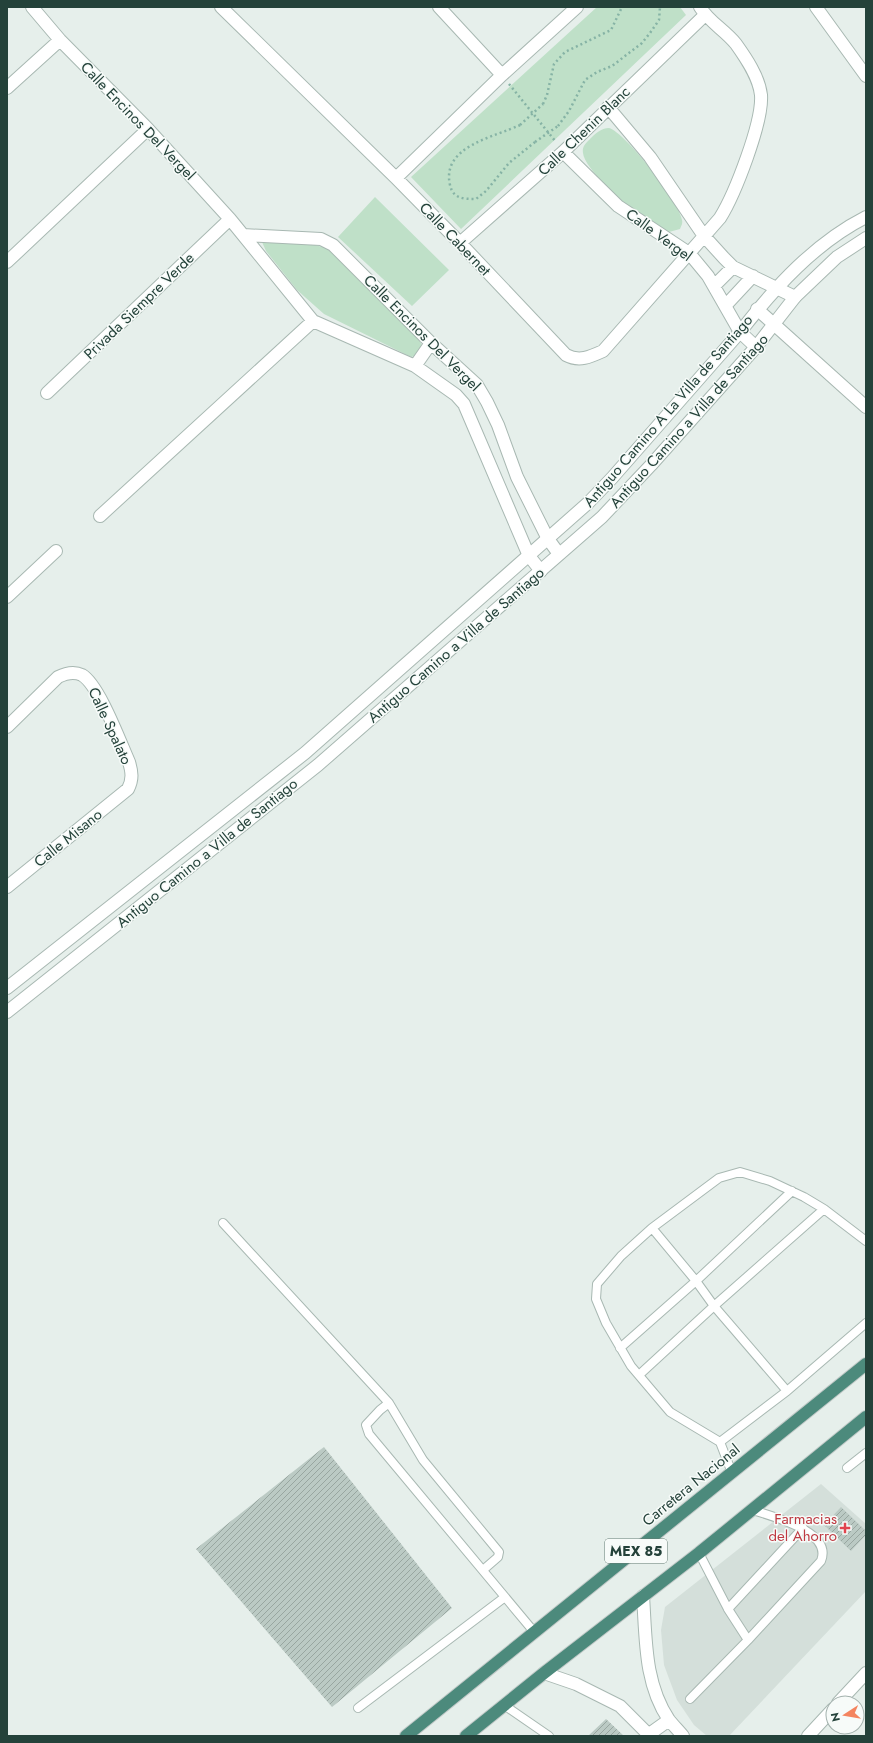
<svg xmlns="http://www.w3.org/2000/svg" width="873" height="1743" viewBox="0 0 873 1743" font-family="Jost,sans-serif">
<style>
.built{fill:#d4dfda}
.green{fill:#bfe0c8}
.building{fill:url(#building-hatch)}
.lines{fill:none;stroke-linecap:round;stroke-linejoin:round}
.service-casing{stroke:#a8b8b2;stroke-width:10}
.minor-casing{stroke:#a8b8b2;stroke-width:14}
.tertiary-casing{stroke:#a8b8b2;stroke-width:14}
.trunk-casing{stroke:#c2cac8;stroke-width:14}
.path{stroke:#86b3a5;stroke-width:2.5;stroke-dasharray:2 3;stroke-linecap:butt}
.service{stroke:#fff;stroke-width:8}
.minor{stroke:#fff;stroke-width:12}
.tertiary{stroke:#fff;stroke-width:12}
.trunk{stroke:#4c8a7c;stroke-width:12}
.path-bridge{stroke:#86b3a5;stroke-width:2.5;stroke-dasharray:2 3;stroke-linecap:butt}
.health-dot{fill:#e0444e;stroke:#f7fbf9;stroke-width:1.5}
.labels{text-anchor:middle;stroke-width:3;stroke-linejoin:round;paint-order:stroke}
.shield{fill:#f7fbf9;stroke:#637a73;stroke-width:1}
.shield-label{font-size:14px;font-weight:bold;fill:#24423a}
.street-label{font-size:15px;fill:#24423a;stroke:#f7fbf9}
.health-label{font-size:15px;fill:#be3a42;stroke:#f7fbf9;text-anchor:end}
</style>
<defs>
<pattern id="building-hatch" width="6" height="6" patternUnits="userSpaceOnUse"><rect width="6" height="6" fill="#bbcac4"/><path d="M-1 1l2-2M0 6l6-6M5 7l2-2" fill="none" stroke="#98a6a0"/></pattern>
</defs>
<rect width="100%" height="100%" fill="#e6efeb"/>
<path class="built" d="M821 1484 866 1524V1591L729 1736H707L694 1725 677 1700 664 1665 661 1630 665 1607Z"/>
<path class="green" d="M597 7H680L686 15 461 229 411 177Z
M609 128C625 132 680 203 682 220 683 224 681 226 680 229L669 232C659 226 648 220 637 213 625 205 584 168 583 153 582 147 585 144 589 140 595 134 601 128 609 128Z
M375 197 449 270 412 306 338 237Z
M262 242H305L329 249 419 339 422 346 415 356 411 357 324 314 297 290 266 251Z"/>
<path class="building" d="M324 1447 452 1608 332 1707 196 1549Z
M841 1507 866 1531V1535L851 1551 824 1525Z
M606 1719 624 1736H588Z"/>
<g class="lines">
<defs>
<path id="service" d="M223 1223 389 1403
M652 1228 696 1281 714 1306 787 1391
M620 1348 696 1281 792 1191
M639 1375 714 1306 824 1209
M720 1442 670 1412 631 1366 606 1323 596 1299 597 1284 621 1256 652 1228 719 1178 740 1172 770 1181 804 1197 824 1209 866 1241
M847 1468 866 1453
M732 1473 720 1442 787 1391 866 1323
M699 1553 728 1609 748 1640
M483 1570 498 1557 499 1552 423 1460 389 1403 380 1410 366 1425 369 1434 535 1633
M728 1609 803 1528
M690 1699 748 1640 821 1561C833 1531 773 1517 753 1510
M504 1705 549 1736
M358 1708 505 1597"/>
<path id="minor" d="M32 7 60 40 148 129 230 219 313 321 415 366 456 395 464 404 529 556 541 571
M221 7 396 178 460 243 566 355C579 362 590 357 603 351L720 218C735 194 763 122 761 95 759 77 746 58 736 44 725 30 709 22 700 7
M439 7 502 75
M816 7 866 76
M7 88 60 40
M608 107 650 157 704 236 724 258 733 267 795 297
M563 152 618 206 689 253 708 276 740 332 756 347
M396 178 502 75 577 7
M243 235 321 239 333 245 431 343 477 385 487 402 498 425 517 477 548 539 559 554
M460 243 563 152 705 15
M7 262 148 129
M714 286 733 267
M726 305 753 276
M757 309 866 407
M415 366 431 343
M47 393 230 219
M100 516 313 321
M7 597 56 551
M7 727 58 677C66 673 74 671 82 675 99 685 120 742 129 762 132 772 133 779 128 789L7 887
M643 1596C646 1638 644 1683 669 1720 673 1725 679 1731 683 1736
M544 1673 576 1684 620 1706 650 1736
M838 1703 866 1673
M648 1735 669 1720
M808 1736 833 1709"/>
<path id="tertiary" d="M7 988 305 753 588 503 612 478 740 332C775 287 815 243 866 217
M7 1012 318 765 602 517 651 465 756 347 795 297 837 257 866 238"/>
<path id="trunk" d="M406 1736 866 1364
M466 1736 544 1673 699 1553 866 1417"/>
</defs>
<use href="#service" class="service-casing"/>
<use href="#minor" class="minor-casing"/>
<use href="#tertiary" class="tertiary-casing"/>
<use href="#trunk" class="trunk-casing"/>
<path class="path" d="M509 84 556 142
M543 104 547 95 554 64 565 52 611 30 622 7
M520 125C495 137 441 146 450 185 453 199 464 199 476 199L486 191 509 163 535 142
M558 126 569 111 585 80 597 72 612 66 642 43 650 33 659 20 660 7"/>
<use href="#service" class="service"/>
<use href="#minor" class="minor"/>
<use href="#tertiary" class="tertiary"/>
<use href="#trunk" class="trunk"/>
<path class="path-bridge" d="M520 125 543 104
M535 142 558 126"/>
</g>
<path class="health-dot" d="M843 1522h4v4h4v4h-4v4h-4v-4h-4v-4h4z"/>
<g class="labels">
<rect class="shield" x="605" y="1539" width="62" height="24" rx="3"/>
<g class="shield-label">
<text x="636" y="1556">MEX 85</text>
</g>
<g class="street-label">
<text transform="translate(138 121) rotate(46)" y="5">Calle Encinos Del Vergel</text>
<text transform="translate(584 131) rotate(-44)" y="5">Calle Chenin Blanc</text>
<text transform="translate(659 235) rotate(36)" y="5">Calle Vergel</text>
<text transform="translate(455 239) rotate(46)" y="5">Calle Cabernet</text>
<text transform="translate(139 306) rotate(-44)" y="5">Privada Siempre Verde</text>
<text transform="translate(422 333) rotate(45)" y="5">Calle Encinos Del Vergel</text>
<text transform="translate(668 411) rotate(-49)" y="5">Antiguo Camino A La Villa de Santiago</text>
<text transform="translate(689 421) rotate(-48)" y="5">Antiguo Camino a Villa de Santiago</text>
<text transform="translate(456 645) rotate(-41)" y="5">Antiguo Camino a Villa de Santiago</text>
<text transform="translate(110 726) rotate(65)" y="5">Calle Spalato</text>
<text transform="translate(68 838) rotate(-39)" y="5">Calle Misano</text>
<text transform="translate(207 853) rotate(-39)" y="5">Antiguo Camino a Villa de Santiago</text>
<text transform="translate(691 1485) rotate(-39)" y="5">Carretera Nacional</text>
</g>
<g class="health-label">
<text x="837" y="1524">Farmacias<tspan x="837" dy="17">del Ahorro</tspan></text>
</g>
</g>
<rect width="873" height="1743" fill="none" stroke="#24423a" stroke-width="16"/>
<g transform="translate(845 1715) rotate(258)"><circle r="19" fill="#f7fbf9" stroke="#a3b1ad"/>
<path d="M0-3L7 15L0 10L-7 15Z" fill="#f4845f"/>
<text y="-6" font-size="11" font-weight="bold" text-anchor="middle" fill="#24423a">N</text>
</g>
</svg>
